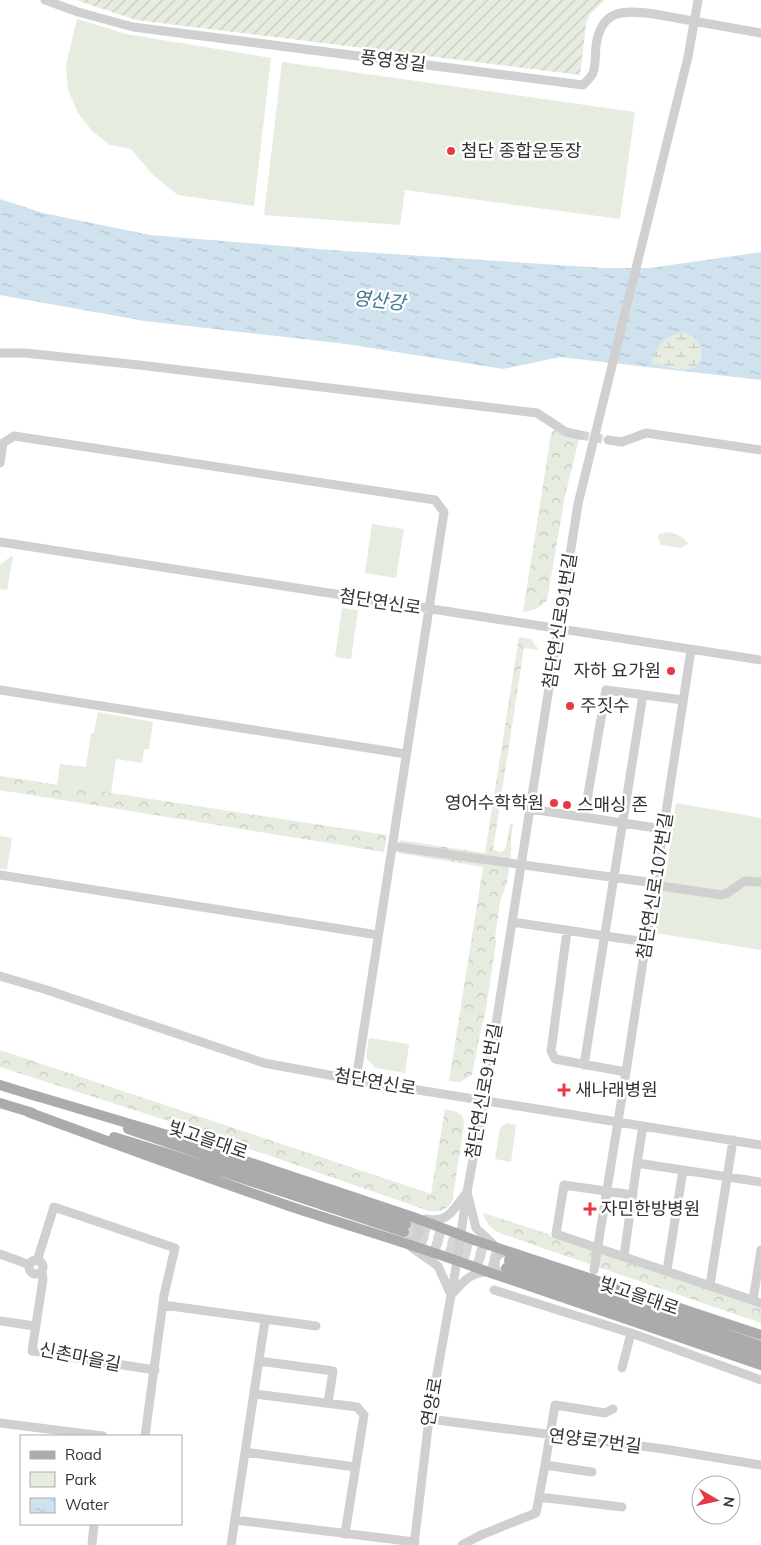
<svg xmlns="http://www.w3.org/2000/svg" width="761" height="1545" viewBox="0 0 761 1545" font-family="Mulish,'Noto Sans KR',sans-serif">
<style>
.green{fill:#e6ecdf}
.forest{fill:url(#forest-crowns)}
.wetland{fill:url(#wetland-marsh)}
.garden{fill:url(#garden-furrows)}
.water{fill:url(#water-ripples);fill-rule:evenodd}
.lines{fill:none;stroke-linecap:round;stroke-linejoin:round}
.minor-tunnel{stroke:#d6d6d6;stroke-width:9;stroke-dasharray:9 4.5;stroke-linecap:butt}
.major-tunnel{stroke:#d6d6d6;stroke-width:10;stroke-dasharray:10 5;stroke-linecap:butt}
.minor{stroke:#d0d0d0;stroke-width:9}
.major{stroke:#ababab;stroke-width:10}
.minor-bridge{stroke:#d0d0d0;stroke-width:9}
.poi-dot{fill:#e63946;stroke:#fff;stroke-width:2}
.labels{text-anchor:middle;stroke-width:5;stroke-linejoin:round;paint-order:stroke}
.street-label{font-size:18px;fill:#333;stroke:#fff}
.poi-label{font-size:18px;fill:#333;stroke:#fff;text-anchor:start}
.water-label{font-size:19px;font-style:italic;fill:#3f7597;stroke:#fff}
</style>
<defs>
<pattern id="forest-crowns" width="20" height="18" patternUnits="userSpaceOnUse" patternTransform="scale(1.25)"><rect width="20" height="18" fill="#e6ecdf"/><path d="M2 6a3 3 0 1 1 6 0M12 15a3 3 0 1 1 6 0" fill="none" stroke="#c6cbc0"/></pattern>
<pattern id="wetland-marsh" width="20" height="14" patternUnits="userSpaceOnUse" patternTransform="scale(1.25)"><rect width="20" height="14" fill="#e6ecdf"/><path d="M1 5h8M5 5V1M11 12h8M15 12V8" fill="none" stroke="#c6cbc0"/></pattern>
<pattern id="garden-furrows" width="10" height="10" patternUnits="userSpaceOnUse" patternTransform="scale(1.25)"><rect width="10" height="10" fill="#e6ecdf"/><path d="M-1 1l2-2M0 10L10 0M9 11l2-2" fill="none" stroke="#c6cbc0"/></pattern>
<pattern id="water-ripples" width="26" height="14" patternUnits="userSpaceOnUse" patternTransform="scale(1.25)"><rect width="26" height="14" fill="#cfe2ee"/><path d="M2 4q2-2 4 0t4 0M15 11q2-2 4 0t4 0" fill="none" stroke="#b2c2cd"/></pattern>
</defs>
<rect width="100%" height="100%" fill="#fff"/>
<path class="green" d="M77 19 126 34 271 58 254 206 178 195 153 175 131 149 110 145 92 131 78 113 68 90 66 65Z
M282 62 635 112 620 219 405 190 400 225 264 215Z
M372 524 404 529 396 578 365 573Z
M669 532C677 534 684 537 688 544L681 548 661 545 658 537 659 534Z
M11 556 13 557 7 590 0 589V565Z
M342 608 358 610 351 659 335 657Z
M98 712 153 722 149 749H144L142 763 116 759 111 793 57 785 60 764 86 767 91 733H94Z
M676 803 761 818V950L655 933 661 886 666 874Z
M0 836 12 838 7 870 0 869Z
M369 1038 409 1044 405 1073 375 1068 366 1057Z
M507 1123 516 1125 511 1162 495 1159 500 1128Z"/>
<path class="forest" d="M554 430 564 436 579 439 565 496 547 600C540 608 534 610 523 612L549 447 551 433Z
M519 637 531 639 539 650 524 648 493 850 502 852 506 848 510 824H513L511 839V854L507 883 500 902 495 938 496 943 485 1015 482 1024 472 1075 460 1082 449 1081 483 867 398 853 400 840 485 853Z
M0 776 387 835 384 852 0 790Z
M0 1050 431 1194 445 1109 457 1112 463 1117 464 1125 452 1202C445 1211 440 1212 429 1211L184 1126 0 1067Z
M483 1213 549 1234 550 1236 595 1251 592 1265 502 1234C492 1229 486 1224 483 1213Z
M600 1253 761 1307V1323L598 1267Z"/>
<path class="wetland" d="M683 333C702 336 710 362 690 369 682 371 661 364 651 363 656 347 665 335 683 333Z"/>
<path class="garden" d="M76 0H605L590 14 586 24 580 75 136 20Z"/>
<path class="water" d="M0 199 43 213 150 235 331 250 605 268H650L761 252V380L560 357 503 369 346 344 145 321 0 295ZM683 333C704 336 709 366 688 369 679 371 662 364 652 363 655 347 666 335 683 333Z"/>
<g class="lines">
<path class="minor-tunnel" d="M580 435 608 440"/>
<path class="major-tunnel" d="M406 1224 509 1260
M404 1232 506 1268"/>
<path class="minor" d="M45 0 78 12 133 27 583 85C586 82 591 77 593 73 596 65 595 54 596 46 601 9 623 10 654 14L761 33
M0 353H25L139 365 537 413 566 432 580 435
M608 440 622 442 646 433 761 450
M0 463 3 443 14 436 435 500 444 512 356 1080
M0 542 761 660
M0 690 406 754
M530 809 663 829
M584 817 606 690 683 700
M392 846 439 853
M581 873 655 883
M0 875 378 935
M661 886 722 895 727 893 745 881 761 882
M512 922 646 942
M567 931 551 1051 555 1059 626 1072
M0 976 47 990 264 1063 356 1080 761 1145
M584 1065 643 695
M637 1163 643 1126
M633 1195 564 1185 556 1234 761 1303
M426 1219C450 1223 453 1209 467 1192L476 1228 495 1246
M405 1243C420 1239 424 1230 413 1217
M411 1247 438 1266 451 1295C462 1283 469 1273 486 1272
M0 1254 30 1265
M624 1256 637 1163 761 1182
M29 1267a7 7 0 1 1 14 0a7 7 0 1 1-14 0Z
M37 1261 54 1207 175 1248 164 1295 145 1436
M594 1270 626 1072 691 650
M667 1270 683 1170
M42 1271 43 1279 32 1351 155 1370
M503 1276 495 1269V1260L500 1253 511 1252
M710 1285 733 1140
M494 1290 631 1333 761 1380
M753 1300 761 1250
M163 1305 316 1326
M0 1321 35 1326
M259 1361 333 1371 328 1403
M622 1368 631 1333
M255 1394 357 1407 364 1415 345 1534
M429 1419 664 1449 761 1465
M0 1423 103 1436
M245 1452 355 1467
M592 1472 545 1465 555 1405 605 1413 613 1409
M539 1497 545 1465
M235 1520 415 1542
M92 1545 94 1524
M231 1545 265 1320
M414 1545 429 1419 455 1273 467 1192 484 1100 578 504 688 57 698 0
M462 1545 481 1535 536 1513 539 1497 622 1507"/>
<path class="major" d="M0 1085 39 1097
M33 1095 174 1137 413 1217 474 1240 761 1335
M0 1103 33 1113
M28 1112C115 1144 202 1176 289 1206 355 1228 423 1247 488 1272L761 1365
M128 1129 406 1224
M114 1137 169 1154 404 1232
M509 1260 761 1346
M506 1268 761 1355"/>
<path class="minor-bridge" d="M439 853 581 873"/>
</g>
<g class="poi-dot">
<circle cx="451" cy="151" r="5"/>
<circle cx="671" cy="671" r="5"/>
<circle cx="570" cy="706" r="5"/>
<circle cx="554" cy="803" r="5"/>
<circle cx="567" cy="805" r="5"/>
<path d="M561.5 1082.5h5v5h5v5h-5v5h-5v-5h-5v-5h5z"/>
<path d="M587.5 1201.5h5v5h5v5h-5v5h-5v-5h-5v-5h5z"/>
</g>
<g class="labels">
<g class="street-label">
<text transform="translate(393 61) rotate(7)" y="6">풍영정길</text>
<text transform="translate(380 602) rotate(9)" y="6">첨단연신로</text>
<text transform="translate(560 621) rotate(-81)" y="6">첨단연신로91번길</text>
<text transform="translate(655 886) rotate(-81)" y="6">첨단연신로107번길</text>
<text transform="translate(375 1082) rotate(10)" y="6">첨단연신로</text>
<text transform="translate(484 1091) rotate(-80)" y="6">첨단연신로91번길</text>
<text transform="translate(208 1140) rotate(19)" y="6">빛고을대로</text>
<text transform="translate(639 1296) rotate(19)" y="6">빛고을대로</text>
<text transform="translate(80 1357) rotate(11)" y="6">신촌마을길</text>
<text transform="translate(432 1402) rotate(-80)" y="6">연양로</text>
<text transform="translate(595 1441) rotate(7)" y="6">연양로7번길</text>
</g>
<g class="poi-label">
<text x="461" y="157">첨단 종합운동장</text>
<text x="661" y="677" text-anchor="end">자하 요가원</text>
<text x="580" y="712">주짓수</text>
<text x="544" y="809" text-anchor="end">영어수학학원</text>
<text x="577" y="811">스매싱 존</text>
<text x="575" y="1096">새나래병원</text>
<text x="601" y="1215">자민한방병원</text>
</g>
<g class="water-label">
<text transform="translate(379 300) rotate(6)" y="7">영산강</text>
</g>
</g>
<rect x="20" y="1435" width="162" height="90" fill="#ffffff" stroke="#adadad"/>
<rect x="30" y="1451" width="25" height="8" fill="#ababab" stroke="#adadad"/>
<text x="65" y="1460" font-size="15" fill="#333333">Road</text>
<rect x="30" y="1472" width="25" height="15" fill="#e6ecdf" stroke="#adadad"/>
<text x="65" y="1485" font-size="15" fill="#333333">Park</text>
<rect x="30" y="1498" width="25" height="15" fill="url(#water-ripples)" stroke="#adadad"/>
<text x="65" y="1510" font-size="15" fill="#333333">Water</text>
<g transform="translate(716 1500) rotate(99)"><circle r="24" fill="#ffffff" stroke="#adadad"/>
<path d="M0-4L9 19L0 12L-9 19Z" fill="#e63946"/>
<text y="-8" font-size="14" font-weight="bold" text-anchor="middle" fill="#333333">N</text>
</g>
</svg>
